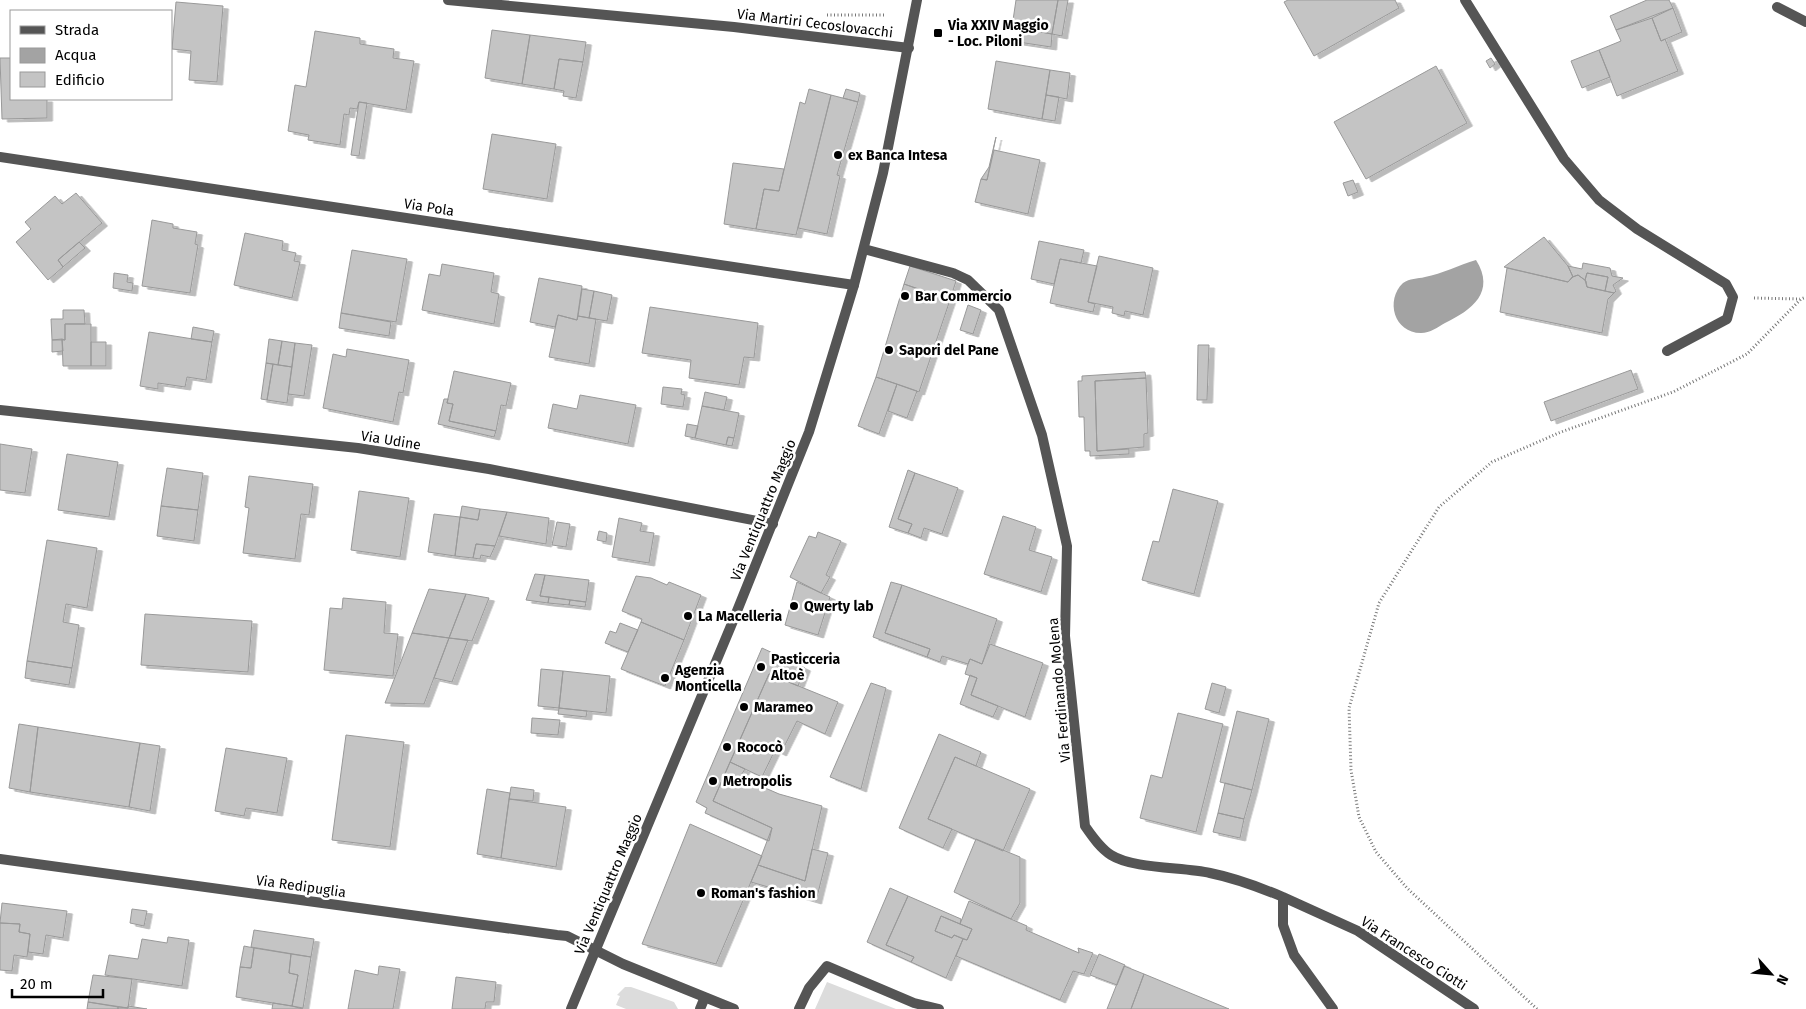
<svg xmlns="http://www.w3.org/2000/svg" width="1806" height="1009" viewBox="0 0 1806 1009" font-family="'Fira Sans',sans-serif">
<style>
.green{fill:#dcdcdc}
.water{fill:#a3a3a3}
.building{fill:#c4c4c4;stroke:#999;filter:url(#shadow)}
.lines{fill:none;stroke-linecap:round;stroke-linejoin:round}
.path{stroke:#777;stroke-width:3;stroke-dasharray:1 2.5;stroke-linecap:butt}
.service{stroke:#555;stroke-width:10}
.minor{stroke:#555;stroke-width:10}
.tertiary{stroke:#555;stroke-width:10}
.poi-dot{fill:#000;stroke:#fff;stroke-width:2}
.labels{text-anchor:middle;stroke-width:5;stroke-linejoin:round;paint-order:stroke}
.street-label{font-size:14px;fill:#000;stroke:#fff}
.poi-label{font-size:14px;font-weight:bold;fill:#000;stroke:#fff;text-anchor:start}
</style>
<defs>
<filter id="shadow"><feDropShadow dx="5.5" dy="3" stdDeviation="0" flood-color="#0004"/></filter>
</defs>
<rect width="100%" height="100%" fill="#fff"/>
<path class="green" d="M827 982 896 1009H815Z
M625 987H631L674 1002 678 1009H626L616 1005 620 996 617 995Z"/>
<path class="water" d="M1476 260C1496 292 1472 310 1445 323 1438 327 1430 333 1421 333 1394 333 1385 300 1403 283 1410 278 1417 279 1425 277 1442 274 1459 265 1476 260Z"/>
<path class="building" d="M1016 0H1058L1052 34 1012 27Z
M1058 0H1068L1062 36 1052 34Z
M1288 0H1395L1399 8 1314 56 1284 2Z
M1669 0 1673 8 1616 30 1610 16 1647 0Z
M176 2 223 6 217 82 189 80 191 51 172 49Z
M1673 8 1682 32 1661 41 1652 18Z
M1652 18 1661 41 1665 39 1678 71 1617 96 1599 50 1621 41 1616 30Z
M1020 28 1052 34 1051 47 1018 42Z
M492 30 530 35 522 84 485 78Z
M315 31 360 38V44L394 49 393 58 414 61 406 110 359 102 357 109 350 108 349 115 344 114 340 145 308 140 309 135 288 131 295 85 306 87Z
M530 35 586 42 583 62 559 59 554 89 522 84Z
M1599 50 1610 77 1582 88 1571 61Z
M0 58H11V99H47V118L2 119Z
M1491 58 1495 64 1490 68 1486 61Z
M559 59 583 62 576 98 563 96 564 91 554 89Z
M996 61 1050 70 1042 119 988 109Z
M1436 66 1467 123 1366 179 1334 122Z
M1050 70 1070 73 1067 99 1046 95Z
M809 89 831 95 796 235 756 229 764 189 779 191 800 102 805 104Z
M846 89 860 93 858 102 843 98Z
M831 95 858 102 837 175 840 176 827 234 798 228Z
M1046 95 1059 97 1055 121 1042 119Z
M359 102 367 103 359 156 351 155Z
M492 134 556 144 547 199 483 189Z
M996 137 987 180 981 179 989 167Z
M994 150 1040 160 1028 214 975 202 981 179 987 180Z
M733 163 784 169 779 191 764 189 756 229 724 224Z
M1353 180 1358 192 1348 196 1343 183Z
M76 193 102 223 58 260 63 267 48 280 16 242 31 229 25 222 55 196 62 204Z
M152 220 173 224V228L197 232 195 244 198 245 190 293 142 286Z
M245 233 283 241 282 250 296 253 294 261 300 262 292 298 234 285Z
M1544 237 1568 266 1573 277 1568 282 1504 267Z
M1039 241 1084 250 1081 263 1060 259 1054 284 1031 279Z
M79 242 85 248 63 267 58 260Z
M352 250 407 259 396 322 341 313Z
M1099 256 1153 268 1143 315 1125 311 1124 316 1112 313 1113 307 1088 302Z
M1060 259 1097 266 1088 302 1095 304 1093 312 1050 303Z
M1583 263 1610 268 1612 276 1623 278 1613 285 1616 291 1614 293 1605 291 1608 277 1587 273 1585 280 1578 275 1573 277 1568 266 1582 269Z
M442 264 494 273 491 292 499 294 494 324 422 310 429 274 440 276Z
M910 266 956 281 950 300 904 284Z
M1507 268 1568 282 1572 277 1578 275 1586 281 1587 287 1614 293 1608 299 1602 333 1500 312Z
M114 273 128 275 127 282 133 283 132 291 113 288Z
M1587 273 1608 277 1605 291 1587 287 1585 280Z
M539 278 582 286 577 320 558 315 555 327 530 322Z
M904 284 950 300 919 392 876 377Z
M582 289 594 291 589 318 578 316Z
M594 291 612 295 607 321 589 318Z
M968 305 981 310 973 334 960 330Z
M650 307 758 323 754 358 744 357 739 385 689 378 691 360 642 353Z
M63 310H84L85 324H65V340H52L51 319H63Z
M341 313 391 322 389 336 339 328Z
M558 315 577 320 578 316 596 319 589 364 549 357Z
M65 324H91V366H63L62 339 65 340Z
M193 327 214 331 212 342 191 339Z
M149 332 212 342 206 380 187 377 185 387 158 383V389L140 386Z
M62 339 63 351 52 352V340Z
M269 339 282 341 278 365 266 363Z
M282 341 295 343 292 367 278 365Z
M91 342H106V366H91Z
M295 343 312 345 304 396 288 394Z
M1198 345H1209L1207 400H1197Z
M347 349 409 360 403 393 399 392 393 422 323 408 333 354 346 357Z
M266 363 273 364 267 400 261 399Z
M273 364 292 367 287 403 267 400Z
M1631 370 1638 389 1551 421 1544 402Z
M454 371 511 383 506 406 501 405 496 431 449 421 453 404 447 403Z
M1145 372 1146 378 1095 381 1097 451 1129 449V454L1090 456V451H1085L1084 417H1079L1078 381H1082V376Z
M876 377 897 384 879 434 858 426Z
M1146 378 1148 433 1144 434V447L1097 451 1095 381Z
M897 384 917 391 907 418 888 411Z
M663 387 682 389 681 394 685 395 683 407 661 404Z
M705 392 727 397 724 410 702 406Z
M580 395 636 405 628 444 548 428 553 404 577 409Z
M444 399H448L447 403 453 404 449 421 496 431 494 437 438 424Z
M702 406 739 413 734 438 728 437 726 445 695 438Z
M687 424 698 426 695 438 685 436Z
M728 437 734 438 732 446 726 445Z
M0 444 32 449 25 493 0 490Z
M67 454 118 462 109 517 58 510Z
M167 468 203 473 198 510 161 506Z
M908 470 915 473 898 519 912 524 908 533 889 527Z
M915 473 958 488 942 534 924 528 921 538 908 533 912 524 898 519Z
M249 476 313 484 309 515 301 514 295 559 243 553 249 508 245 507Z
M1173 489 1218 501 1194 594 1142 580 1153 541 1159 542Z
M359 491 409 498 400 557 351 550Z
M161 506 198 510 194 541 157 536Z
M462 506 480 509 478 520 460 517Z
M480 509 507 512 495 546 476 544 473 558 455 556 460 517 478 520Z
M507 512 549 518 546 544 499 536Z
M434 514 460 517 455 556 428 552Z
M1003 516 1036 527 1029 550 1052 557 1041 592 984 574Z
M619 518 642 523 640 531 654 533 649 563 612 557Z
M557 522 570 524 566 547 552 545Z
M599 531 607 533 606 542 597 540Z
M818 532 841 541 826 575 830 577 821 593 790 577 809 536 816 538Z
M47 540 97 548 87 608 66 604 63 622 79 625 72 668 27 661Z
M476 544 495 546 490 557 481 555 480 559 473 558Z
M535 574 545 575 540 596 549 597 548 603 526 600Z
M545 575 589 580 586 602 540 596Z
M636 576 651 578 667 585 669 582 701 595 684 640 641 622 642 619 622 611Z
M797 582 830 597 818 635 785 625Z
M891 582 902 585 885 633 930 649 927 657 873 637Z
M902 585 997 619 982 664 970 659 968 664 942 656 940 662 927 657 930 649 885 633Z
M429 589 466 594 449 638 412 633Z
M466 594 489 598 472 641 449 638Z
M549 597 570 600 569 605 548 603Z
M343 598 386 602 384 633 398 634 393 676 324 670 330 608 342 609Z
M570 600 586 602 585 607 569 605Z
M145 614 252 621 248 672 141 665Z
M641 622 684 640 665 686 621 669Z
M620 623 638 630 628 652 605 643 610 631 616 633Z
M412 633 449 638 424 704 385 703Z
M449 638 468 640 452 682 434 678Z
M990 644 1043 663 1025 717 971 695 977 678 965 674 968 664 970 659 982 664Z
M762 648 805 668 798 686 769 674 713 801 772 828 769 841 705 813 707 808 696 802Z
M27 661 72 668 69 685 25 678Z
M541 669 563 671 559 708 538 706Z
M563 671 610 676 606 713 559 708Z
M769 674 838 702 825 734 797 721 781 753 775 750 762 777 730 762Z
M970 675 977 678 971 695 998 706 993 717 960 704Z
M871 683 886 688 861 789 830 777Z
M1212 683 1226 687 1219 713 1205 709Z
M559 708 587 711 586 717 558 714Z
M1237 711 1269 719 1252 790 1220 782Z
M1178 713 1223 724 1196 832 1140 818 1151 775 1162 778Z
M532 718 560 720 558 735 531 733Z
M19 724 38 727 30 792 9 788Z
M38 727 140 743 129 807 30 792Z
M939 734 981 752 976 766 955 757 928 819 952 829 943 848 899 828Z
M346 735 404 742 390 847 332 840Z
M140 743 160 746 150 811 129 807Z
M226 748 287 758 277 813 246 808 244 816 215 811Z
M955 757 1030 789 1003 851 928 819Z
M730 762 745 769 740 777 779 794 822 806 805 881 758 865 772 828 713 801Z
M1225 783 1252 790 1244 819 1218 813Z
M511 787 534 790 533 801 509 799Z
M487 789 510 793 501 858 477 854Z
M509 799 566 807 556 867 501 858Z
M1218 813 1244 819 1240 838 1213 832Z
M690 824 762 856 716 964 642 944Z
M976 839 1020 857V903L1011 919 954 892Z
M812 849 828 853 816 901 751 882 758 865 805 881Z
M890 888 908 896 886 945 914 957 911 962 867 942Z
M908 896 961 919 960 924 941 916 935 931 952 938 954 935 963 939 946 978 911 962 914 957 886 945Z
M969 901 1027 926 1026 930 1079 953 1078 948 1093 953 1084 974 1073 971 1060 1000 956 956 963 939 967 940 972 929 960 924Z
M2 903 67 911 63 938 46 935 43 954 28 952 30 934 19 932 20 924 0 923Z
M132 909 147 911 144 926 130 923Z
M941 916 972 929 967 940 954 935 952 938 935 931Z
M0 923 20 924 19 932 30 934 27 957 14 955 12 971 0 970Z
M254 930 314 939 311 957 251 947Z
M168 937 189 940 182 986 105 975 109 955 138 959 142 939 167 943Z
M244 946 254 948 251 968 240 967Z
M254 948 291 954 289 973 298 975 292 1006 236 997 240 967 251 968Z
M291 954 311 957 303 1008 292 1006 298 975 289 973Z
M1099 954 1125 965 1117 985 1090 975Z
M379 966 400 969 393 1009H348L355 970 378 975Z
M1124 966 1144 974 1131 1009H1107Z
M1144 974 1229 1009H1131Z
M93 975 132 979 128 1008 88 1002Z
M456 977 496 982 494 1002H486L485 1009H452Z
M88 1002 118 1007V1009H87Z
M273 1003 292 1006 303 1009H272Z
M128 1006 147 1009H118V1007L128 1008Z"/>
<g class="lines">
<path class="path" d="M827 15H884
M1754 298 1800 299
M1537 1009 1407 888 1376 852 1359 817 1351 770 1349 708 1379 603 1439 507 1492 462 1561 432 1673 392 1747 354 1801 299 1806 297"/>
<path class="service" d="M595 950 623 964 734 1009
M700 1009 705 997
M799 1009 809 988 827 966 914 1003 939 1009"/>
<path class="minor" d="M448 0 734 27 909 48
M1465 0 1564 159 1599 200 1637 229 1726 284 1733 297 1727 319 1667 351
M1777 7 1806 22
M0 157 854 285
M864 249 953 273 968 280 999 310 1042 435 1067 546 1065 636 1085 826C1092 836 1100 848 1111 855 1133 869 1183 867 1210 873 1235 878 1259 887 1283 897V925L1294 955 1333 1009
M0 410 358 448 489 469 773 524
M0 859 557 935 567 936 595 950
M1283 897 1358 931 1474 1009"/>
<path class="tertiary" d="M571 1009 733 621 809 432 854 285 883 173 917 0"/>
</g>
<g class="poi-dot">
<rect x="933" y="28" width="10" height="10" rx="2.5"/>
<circle cx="838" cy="155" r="5"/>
<circle cx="905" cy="296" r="5"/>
<circle cx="889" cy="350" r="5"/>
<circle cx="794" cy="606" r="5"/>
<circle cx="688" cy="616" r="5"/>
<circle cx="761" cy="667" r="5"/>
<circle cx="665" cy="678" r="5"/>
<circle cx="744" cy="707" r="5"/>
<circle cx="727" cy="747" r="5"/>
<circle cx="713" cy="781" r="5"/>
<circle cx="701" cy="893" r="5"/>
</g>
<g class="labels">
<g class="street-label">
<text transform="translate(815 23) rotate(7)" y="5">Via Martiri Cecoslovacchi</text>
<text transform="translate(429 207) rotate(9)" y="5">Via Pola</text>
<text transform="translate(391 440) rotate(9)" y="5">Via Udine</text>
<text transform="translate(763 510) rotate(-68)" y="5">Via Ventiquattro Maggio</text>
<text transform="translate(1059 690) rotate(-95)" y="5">Via Ferdinando Molena</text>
<text transform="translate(608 884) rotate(-67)" y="5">Via Ventiquattro Maggio</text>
<text transform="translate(301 886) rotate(8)" y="5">Via Redipuglia</text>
<text transform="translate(1414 953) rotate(33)" y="5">Via Francesco Ciotti</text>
</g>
<g class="poi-label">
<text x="948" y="30">Via XXIV Maggio<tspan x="948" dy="16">- Loc. Piloni</tspan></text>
<text x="848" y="160">ex Banca Intesa</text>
<text x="915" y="301">Bar Commercio</text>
<text x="899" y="355">Sapori del Pane</text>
<text x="804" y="611">Qwerty lab</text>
<text x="698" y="621">La Macelleria</text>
<text x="771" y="664">Pasticceria<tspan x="771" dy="16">Altoè</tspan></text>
<text x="675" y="675">Agenzia<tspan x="675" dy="16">Monticella</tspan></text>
<text x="754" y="712">Marameo</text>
<text x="737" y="752">Rococò</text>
<text x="723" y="786">Metropolis</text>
<text x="711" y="898">Roman's fashion</text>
</g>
</g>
<rect x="10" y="10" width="162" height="90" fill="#ffffff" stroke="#999999"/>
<rect x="20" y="26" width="25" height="8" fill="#555555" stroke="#999999"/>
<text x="55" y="35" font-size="15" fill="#000000">Strada</text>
<rect x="20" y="48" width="25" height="15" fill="#a3a3a3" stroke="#999999"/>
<text x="55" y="60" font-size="15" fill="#000000">Acqua</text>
<rect x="20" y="72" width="25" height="15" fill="#c4c4c4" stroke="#999999"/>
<text x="55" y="85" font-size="15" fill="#000000">Edificio</text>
<g transform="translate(1771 974) rotate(117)" stroke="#ffffff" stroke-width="4" paint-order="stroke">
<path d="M0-4L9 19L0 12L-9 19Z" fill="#000000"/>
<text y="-8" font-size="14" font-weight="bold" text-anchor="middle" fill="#000000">N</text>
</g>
<path d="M12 989v8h91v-8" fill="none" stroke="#000000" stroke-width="2.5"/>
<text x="20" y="989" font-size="15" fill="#000000" stroke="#ffffff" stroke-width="4" paint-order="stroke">20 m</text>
</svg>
